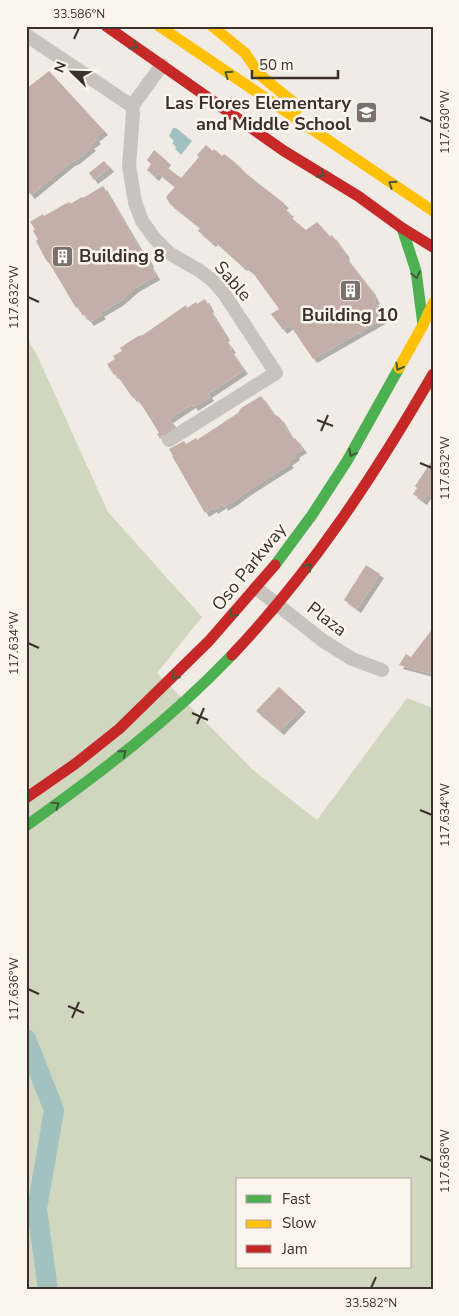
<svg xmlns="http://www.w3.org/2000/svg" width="459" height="1316" viewBox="0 0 459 1316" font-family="'Nunito Sans',sans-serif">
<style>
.green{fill:#d1d6bf;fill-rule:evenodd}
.water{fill:#a1c2c1}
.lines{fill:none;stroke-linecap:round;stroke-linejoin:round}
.river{stroke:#a1c2c1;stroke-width:20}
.building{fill:#c3afa7;filter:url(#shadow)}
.street{stroke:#c9c3be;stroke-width:14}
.fast{stroke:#4caf50;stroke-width:11}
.slow{stroke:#ffc107;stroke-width:11}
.jam{stroke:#c62828;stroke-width:11}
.oneway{stroke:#415c38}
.ticks{fill:none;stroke:#3b302b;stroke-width:2}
.labels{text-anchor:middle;stroke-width:5;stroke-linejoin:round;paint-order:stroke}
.poi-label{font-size:18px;font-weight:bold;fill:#3b302b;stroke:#fbf5ee;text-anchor:end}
.street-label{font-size:18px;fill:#3b302b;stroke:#fbf5ee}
.neatline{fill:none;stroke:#3b302b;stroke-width:2}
.ticks-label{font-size:12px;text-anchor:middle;fill:#3b302b}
</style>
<defs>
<filter id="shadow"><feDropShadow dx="4" dy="4" stdDeviation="0" flood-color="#0004"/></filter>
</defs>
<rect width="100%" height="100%" fill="#f0ebe5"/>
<path class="green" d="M26 337 36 353 108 512 202 617 157 673 253 770 317 820 407 698 433 708V1290H26ZM238 1180H410V1267H238Z"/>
<path class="water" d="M173 128H176L192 141 181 155 175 149 176 147 172 143 174 141 169 136Z"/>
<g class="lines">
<path class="river" d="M26 1039 54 1110 37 1209 48 1290"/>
</g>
<path class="building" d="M49 71 104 131 95 138 97 140 90 145 92 147 83 154 76 160 71 162 31 195 26 189V89Z
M206 145 213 151 214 149 222 156 224 154 232 160 241 168 244 172 285 204 282 207 290 213 288 215 306 230 317 222 330 237 332 235 345 253 346 258 371 290 376 300 374 301 380 310 378 311 383 319 313 359 290 325 283 330 271 314 279 309 253 273 244 266 243 267 214 241 212 243 198 231 200 228 170 204 166 197 175 187 158 173 155 177 147 170 151 164 147 160 154 150 167 161 164 165 181 178 199 157 197 155Z
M104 161 110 168 94 180 89 173Z
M103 186 141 251 143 250 150 263 149 264 156 276 135 288 119 302 100 313 102 315 90 322 85 315 83 316 78 307 76 308 50 264 46 260 36 241 38 239 33 231 35 229 30 222 43 214 44 216 65 204 70 202V204L82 197 83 198Z
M205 299 210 308 209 309 224 333 226 337 224 338 232 349 230 350 244 370 208 394 210 397 194 407 192 404 169 419 174 426 164 433 160 439 157 434 159 433 143 407 135 397 133 398 130 394 116 374 114 375 107 364 115 359 113 356 122 351 120 348 138 336 143 335 186 305 187 308 196 302 197 304Z
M261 396 275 416 276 415 280 418 291 437 293 439 295 438 303 449 295 454 296 456 288 462 290 464 246 492 234 501 224 507 223 504 214 510 213 508 205 513 172 456H173L169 449 184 441 186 444 196 438 197 440 238 413 241 408Z
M433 459V498L427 495 423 501 413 494 417 488 415 486Z
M366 565 380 574 357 609 344 600Z
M433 628V674L399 665 406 654 411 657Z
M279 687 302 708 280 731 256 711Z"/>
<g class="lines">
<path class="street" d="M26 35 132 106 133 113 129 166 135 202 142 221 155 239 169 253 200 271 213 281 225 295 276 373 169 440
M132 106 162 65
M256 588 322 640 352 659 382 670"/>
<path class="fast" d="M402 228 416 271 423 325
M275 565 312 515 347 461 399 368
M26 826C99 774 170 720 232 655"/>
<path class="slow" d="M159 26 433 211
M212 26 245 53 260 75 293 102 297 109
M399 368 423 325 433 303"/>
<path class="jam" d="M106 26 284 151 358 196 402 228 433 247
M232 655C312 571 375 474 433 374
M26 798 75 764 119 729 209 641 275 565"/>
</g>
<defs><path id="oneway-chevron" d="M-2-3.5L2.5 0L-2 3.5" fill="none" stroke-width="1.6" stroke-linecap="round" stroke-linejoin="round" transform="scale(1.25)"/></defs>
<g class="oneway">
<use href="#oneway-chevron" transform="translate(134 46) rotate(35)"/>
<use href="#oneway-chevron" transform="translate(228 74) rotate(-146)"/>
<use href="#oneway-chevron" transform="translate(321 174) rotate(32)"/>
<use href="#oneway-chevron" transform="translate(392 184) rotate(-146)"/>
<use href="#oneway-chevron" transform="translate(416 275) rotate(78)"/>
<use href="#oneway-chevron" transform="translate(399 367) rotate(119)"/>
<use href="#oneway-chevron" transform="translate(352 453) rotate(119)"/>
<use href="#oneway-chevron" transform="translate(308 567) rotate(-52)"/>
<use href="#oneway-chevron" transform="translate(233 614) rotate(131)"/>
<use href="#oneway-chevron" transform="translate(175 676) rotate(135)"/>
<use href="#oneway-chevron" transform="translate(123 753) rotate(-39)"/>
<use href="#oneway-chevron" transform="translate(56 805) rotate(-35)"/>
</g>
<path class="ticks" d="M74 39 79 28M420 117 432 122M28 297 39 302M317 420 333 426M321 431 328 415M420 463 432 468M28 643 39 648M192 713 208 720M197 724 204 708M420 810 432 815M28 989 39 994M68 1006 84 1013M72 1018 79 1002M420 1156 432 1161M371 1288 376 1277"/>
<defs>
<symbol id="school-square" viewBox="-11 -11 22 22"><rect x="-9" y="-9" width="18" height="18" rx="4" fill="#7a716c" stroke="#fbf5ee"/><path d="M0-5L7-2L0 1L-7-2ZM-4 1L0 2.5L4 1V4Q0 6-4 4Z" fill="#fff"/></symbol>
<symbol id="building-square" viewBox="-11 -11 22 22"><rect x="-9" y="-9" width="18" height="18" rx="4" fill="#7a716c" stroke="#fbf5ee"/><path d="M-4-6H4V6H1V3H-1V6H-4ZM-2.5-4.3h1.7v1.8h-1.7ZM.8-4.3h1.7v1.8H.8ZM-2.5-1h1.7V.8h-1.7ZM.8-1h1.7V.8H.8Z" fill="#fff"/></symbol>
</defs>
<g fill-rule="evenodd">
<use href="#school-square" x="354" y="100" width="25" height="25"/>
<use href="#building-square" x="50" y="244" width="25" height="25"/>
<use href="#building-square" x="338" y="278" width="25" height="25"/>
</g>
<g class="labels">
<g class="poi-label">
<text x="351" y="109">Las Flores Elementary<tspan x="351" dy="21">and Middle School</tspan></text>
<text x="79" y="262" text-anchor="start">Building 8</text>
<text x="350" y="321" text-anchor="middle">Building 10</text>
</g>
<g class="street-label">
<text transform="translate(233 281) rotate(49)" y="6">Sable</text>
<text transform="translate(249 567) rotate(-51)" y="6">Oso Parkway</text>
<text transform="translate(327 619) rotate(37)" y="6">Plaza</text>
</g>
</g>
<rect width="459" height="1316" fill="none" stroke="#fbf5ee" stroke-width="55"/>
<rect x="236" y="1178" width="175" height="90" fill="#fbf5ee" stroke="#aea6a0"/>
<rect x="246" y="1195" width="25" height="8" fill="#4caf50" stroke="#aea6a0"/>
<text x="282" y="1204" font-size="15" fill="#3b302b">Fast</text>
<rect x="246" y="1220" width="25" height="8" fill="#ffc107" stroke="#aea6a0"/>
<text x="282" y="1228" font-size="15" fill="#3b302b">Slow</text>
<rect x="246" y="1245" width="25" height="8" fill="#c62828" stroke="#aea6a0"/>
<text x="282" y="1254" font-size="15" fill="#3b302b">Jam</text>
<g transform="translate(72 72) rotate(293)" stroke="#fbf5ee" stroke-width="4" paint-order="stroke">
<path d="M0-4L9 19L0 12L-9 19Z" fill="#3b302b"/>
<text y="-8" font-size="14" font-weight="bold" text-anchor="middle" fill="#3b302b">N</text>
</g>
<path d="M252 70v8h86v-8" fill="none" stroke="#3b302b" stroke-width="2.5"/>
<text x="259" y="70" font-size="15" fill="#3b302b" stroke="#fbf5ee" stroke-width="4" paint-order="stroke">50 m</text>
<rect x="28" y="28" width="404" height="1260" class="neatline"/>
<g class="ticks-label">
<text x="79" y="18">33.586°N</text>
<text transform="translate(445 122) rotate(-90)" y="4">117.630°W</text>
<text transform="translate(14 297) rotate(-90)" y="4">117.632°W</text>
<text transform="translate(445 468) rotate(-90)" y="4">117.632°W</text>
<text transform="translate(14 643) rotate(-90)" y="4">117.634°W</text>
<text transform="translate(445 815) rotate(-90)" y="4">117.634°W</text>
<text transform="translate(14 989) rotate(-90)" y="4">117.636°W</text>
<text transform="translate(445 1161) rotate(-90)" y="4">117.636°W</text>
<text x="371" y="1307">33.582°N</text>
</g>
</svg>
